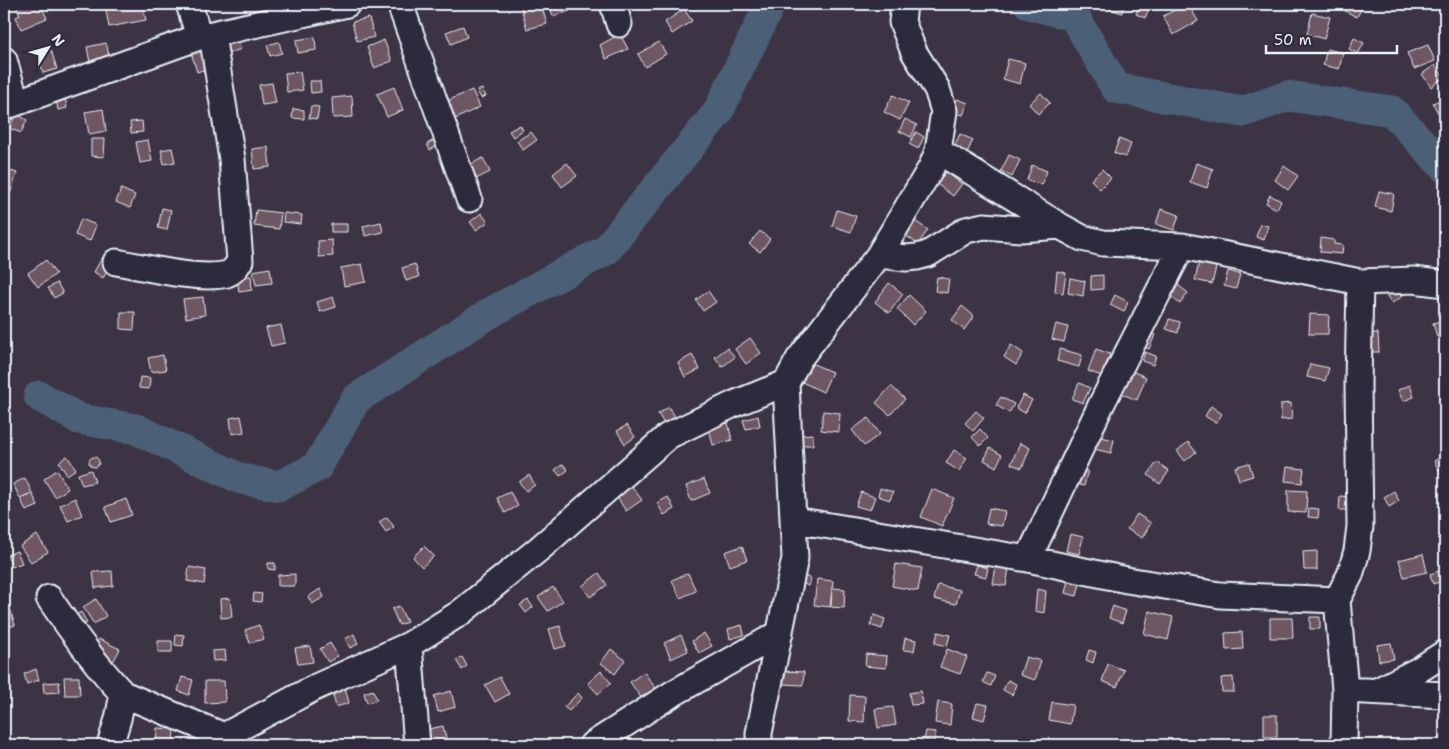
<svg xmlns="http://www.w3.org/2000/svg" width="1449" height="749" viewBox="0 0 1449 749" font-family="'Shantell Sans',sans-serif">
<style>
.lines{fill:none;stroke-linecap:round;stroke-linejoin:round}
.river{stroke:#4b6076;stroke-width:31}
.building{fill:#6e5662;stroke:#e8f1f8}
.minor-casing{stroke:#e8f1f8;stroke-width:29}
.minor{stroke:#2f2a3d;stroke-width:25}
</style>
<rect width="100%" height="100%" fill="#3c3344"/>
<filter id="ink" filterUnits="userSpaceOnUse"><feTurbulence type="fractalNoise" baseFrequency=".02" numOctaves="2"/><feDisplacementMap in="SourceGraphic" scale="10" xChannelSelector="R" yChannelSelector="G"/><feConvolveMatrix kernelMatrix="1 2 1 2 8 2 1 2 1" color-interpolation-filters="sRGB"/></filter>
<g filter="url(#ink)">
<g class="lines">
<path class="river" d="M1029 4 1074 16 1116 88 1242 112 1288 96 1392 111 1445 168
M39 396 79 419 136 429 241 479 279 486 317 467 356 399 488 314 606 250 718 112 770 4"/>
</g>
<path class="building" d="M16 4H40L47 18 21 29 16 17 20 15Z
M112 4H142L146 20 109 27 105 5Z
M520 4H541L547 24 527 29Z
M549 4H568L570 11 553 16Z
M1111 4H1124L1122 13 1110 9Z
M1140 4 1150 6 1145 18 1136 14Z
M1187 4H1188L1198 21 1173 35 1163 16Z
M1349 4H1364L1357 17 1345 11Z
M684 9 692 21 672 34 665 22Z
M1312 13 1330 17 1324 39 1307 34Z
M369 18 374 37 357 41 352 22Z
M463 26 467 37 451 44 446 32Z
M620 34 628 49 606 59 600 45Z
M315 37 316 50 298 53 296 40Z
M1354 38 1364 43 1358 54 1349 49Z
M237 39 241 49 227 54 223 43Z
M384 40 392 61 374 68 367 47Z
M279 42 282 53 270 56 267 45Z
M659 42 666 54 645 67 638 54Z
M106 43 110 59 90 63 87 47Z
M1428 45 1435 61 1414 69 1407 53Z
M204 48 209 68 197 72 191 52Z
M1327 49 1343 53 1339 69 1323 65Z
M51 50 57 69 43 73 38 53Z
M1008 59 1025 63 1020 84 1003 79Z
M1435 65 1444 77 1431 87 1422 74Z
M300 72 303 90 287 92 285 73Z
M310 81H320L321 92 311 93Z
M272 83 276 103 262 105 259 85Z
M394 87 403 110 387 117 377 94Z
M482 89 486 96 481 98 477 91Z
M472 90 480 107 455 119 447 101Z
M1041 93 1050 103 1038 114 1029 104Z
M893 95 909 103 900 120 884 112Z
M352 96 353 117 333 118 332 98Z
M65 97 67 108 58 110 56 99Z
M1444 98 1445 109 1438 113 1433 103Z
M957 99 968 103 963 115 953 112Z
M311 106 319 107 317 119 309 118Z
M103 109 106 131 89 134 85 112Z
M293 109 304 110V119L292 118Z
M16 114 27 120 21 133 9 128Z
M905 119 917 125 911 137 899 131Z
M142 121 143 132 131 133 130 122Z
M520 125 523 130 513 137 509 131Z
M531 132 537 140 523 150 517 141Z
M916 132 924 137 918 149 909 144Z
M960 134 973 140 967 153 954 147Z
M441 136 444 142 430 150 427 144Z
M91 139H105L104 157 91 156Z
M1119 139 1131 144 1126 157 1114 153Z
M148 140 152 161 140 163 136 142Z
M268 147 270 167 254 169 252 149Z
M172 148 175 162 164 164 161 150Z
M1009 155 1020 160 1012 177 1001 171Z
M483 158 490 172 474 180 467 166Z
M567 163 577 176 562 187 553 174Z
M1196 163 1213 169 1207 188 1190 182Z
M1032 165 1047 171 1042 185 1027 180Z
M1284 166 1298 176 1288 190 1275 180Z
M4 169 17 173 9 197 4 195Z
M1102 169 1111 178 1100 189 1091 180Z
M946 172 962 184 953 196 937 184Z
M121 189 135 195 130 208 116 202Z
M1379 191 1394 194 1391 211 1375 207Z
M1270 195 1281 201 1277 209 1266 203Z
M162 208 171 210 167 230 158 228Z
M1161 209 1179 215 1174 230 1156 224Z
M256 210 281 213 279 229 254 226Z
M837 210 856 216 851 232 832 226Z
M284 213 302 215 301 224 283 222Z
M481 213 488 222 476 230 470 222Z
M81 219 96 225 90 241 75 235Z
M912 219 928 230 918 244 902 233Z
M381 222 383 232 365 236 363 226Z
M331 224H347V232H331Z
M1260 224 1268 226 1264 240 1256 237Z
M760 231 770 239 760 252 749 244Z
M1321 238 1334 240V244L1343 245 1342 254 1320 252Z
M332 240 333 256 319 257 318 241Z
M102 258 111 264 103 278 94 272Z
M1200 259 1217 263 1212 284 1195 280Z
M46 260 56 274 38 287 28 273Z
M362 264 366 282 344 286 341 268Z
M415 264 419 277 406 281 402 268Z
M270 268 272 283 256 285 253 271Z
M1057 271 1066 273 1063 293 1055 292Z
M1228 271 1240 274 1236 289 1224 286Z
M1103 275V289L1091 290V276Z
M251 276 252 290 239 292 237 277Z
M937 277 949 279 947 293 935 291Z
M1070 278 1085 281 1083 296 1068 293Z
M57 283 63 293 54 298 48 288Z
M889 283 903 294 889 313 875 302Z
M1395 284 1403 296 1392 303 1383 291Z
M1178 285 1188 293 1180 304 1170 296Z
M708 291 716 302 703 311 696 300Z
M909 295 926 311 913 325 897 309Z
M1115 295 1128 302 1124 312 1110 305Z
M203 297 205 315 186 318 183 299Z
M333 297 336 307 320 312 317 302Z
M962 306 974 316 964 330 952 320Z
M121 312H135L134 330 121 329Z
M1310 314 1329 315 1328 334H1309Z
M1169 319 1180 322 1178 333 1166 329Z
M1445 320V334L1437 337 1433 323Z
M1056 324 1068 327 1064 342 1052 339Z
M281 325 285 343 271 346 266 328Z
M1146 331 1155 335 1149 349 1140 345Z
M1378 333 1379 352H1362L1361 334Z
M750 338 761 353 746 364 735 349Z
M1011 345 1023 353 1016 365 1004 357Z
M727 348 735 357 722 367 715 357Z
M1060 349 1082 355 1079 367 1057 361Z
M1096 349 1110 354 1102 376 1088 371Z
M1145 352 1156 356 1153 365 1142 361Z
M163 355 166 370 151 372 148 358Z
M692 355 700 369 685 377 678 363Z
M811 363 832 372 823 392 802 382Z
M1310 364 1329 368 1325 381 1307 377Z
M1124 368 1146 377 1137 400 1115 391Z
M140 377 150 378 149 389 139 388Z
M1079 383 1090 388 1083 403 1072 399Z
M1410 385 1414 397 1403 401 1398 390Z
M891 386 905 399 890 415 876 403Z
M1023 395 1032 400 1025 413 1016 408Z
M1001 397 1014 404 1009 413 996 405Z
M1291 403 1292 419 1281 420V404Z
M1211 406 1222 414 1216 423 1205 416Z
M669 407 676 418 665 425 658 414Z
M823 411 840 413 839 432 821 430Z
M976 411 984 418 973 431 965 423Z
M241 416 244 432 232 434 230 418Z
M758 416 760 426 746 429 743 420Z
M868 418 880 434 864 446 852 430Z
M728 423 732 440 713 445 709 428Z
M627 425 635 437 625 444 617 431Z
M980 429 988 438 980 446 972 437Z
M813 434V445H800V435Z
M1097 436 1114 440 1111 453 1094 449Z
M1188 442 1196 452 1185 461 1177 451Z
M1020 443 1030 448 1022 468 1011 464Z
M990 448 1002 455 996 467 984 460Z
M954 450 967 458 959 471 946 463Z
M1445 455V472L1441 474 1434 461Z
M67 456 76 469 67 475 59 462Z
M89 462a5 5 0 1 1 10 0a5 5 0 1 1-10 0Z
M1157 462 1169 471 1160 484 1148 475Z
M1249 463 1253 476 1239 480 1235 467Z
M563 464 568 470 560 476 555 470Z
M1076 467 1088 471 1084 486 1072 483Z
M1287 467 1304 469 1302 483 1285 481Z
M57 470 68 489 55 497 44 479Z
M91 470 95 482 82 485 78 474Z
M529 475 535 485 526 491 519 482Z
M25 478 32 493 20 498 13 484Z
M704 479 710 493 691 501 686 486Z
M630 484 642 500 626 511 615 494Z
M880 488 893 492 890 500 878 496Z
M932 489 954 498 942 526 921 517Z
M1288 490 1307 491 1306 513 1288 512Z
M1394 491 1399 501 1389 507 1384 497Z
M510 492 518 506 505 513 497 498Z
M861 492 875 497 870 510 856 506Z
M32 493 38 506 26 511 20 498Z
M1340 496 1350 497 1349 510H1339Z
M668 497 674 509 664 515 657 503Z
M75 498 82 515 68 521 60 505Z
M126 499 132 515 111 522 105 507Z
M989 508 1005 511 1002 526 986 524Z
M1309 508 1319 509 1318 518 1308 517Z
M1137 514 1151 523 1142 538 1127 529Z
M387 517 394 527 386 532 379 522Z
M1070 534 1083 537 1079 554 1066 551Z
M37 535 48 552 31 562 20 546Z
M424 546 434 556 422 567 413 557Z
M742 546 747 560 730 566 725 552Z
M17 551 22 563 12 567 7 555Z
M1317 551V570H1304L1303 552Z
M1423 554 1427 572 1404 577 1399 560Z
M268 563H275V570L268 569Z
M896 564 922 568 918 591 892 586Z
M977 565 988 568 986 577 974 574Z
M996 566 1009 568 1006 586 993 584Z
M189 567 206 570 204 584 187 581Z
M1442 570 1445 580 1433 584 1430 574Z
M112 571 113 586 95 588 93 572Z
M599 573 607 585 590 597 582 586Z
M688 573 696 591 680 598 672 580Z
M295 574V586H278V575Z
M803 575 811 579 808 586 800 582Z
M817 579 833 581 830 607 814 605Z
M1068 580 1080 583 1077 596 1065 593Z
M938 585 960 590 956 604 934 599Z
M553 587 563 601 548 611 538 597Z
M832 588 845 589 844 608 831 607Z
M320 589 324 597 312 604 308 597Z
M1037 589 1046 591 1044 613 1035 611Z
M254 593 262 594 261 602 253 601Z
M230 598 232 617 221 618 220 599Z
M96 599 106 616 94 624 83 607Z
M528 600 533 607 526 613 520 605Z
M399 606 407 622 399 625 392 609Z
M1113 606 1126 611 1122 623 1109 618Z
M10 609 15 625 4 629V611Z
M1149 611 1173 617 1168 640 1144 634Z
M81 612 87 623 76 629 70 619Z
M874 615 885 619 882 629 870 625Z
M1310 617H1320V629H1310Z
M1270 618H1292L1293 638H1270Z
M259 625 264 639 250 643 245 630Z
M742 625 744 635 730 639 728 629Z
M560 626 566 646 555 649 549 629Z
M938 632 950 635 947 646 935 643Z
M1242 632 1243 649 1226 650 1225 633Z
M704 633 712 646 699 653 692 641Z
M176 634 184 635 183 646 175 645Z
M354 634 358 644 350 648 345 639Z
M681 635 688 651 671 659 664 643Z
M905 638 916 640 914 651 903 650Z
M99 639 120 649 113 662 93 652Z
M158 641H172V652H158Z
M330 643 338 656 328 662 320 649Z
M1391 643 1394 659 1379 661 1377 645Z
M310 646 313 662 298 664 295 648Z
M611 649 625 660 615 674 601 663Z
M947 649 967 657 960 674 940 667Z
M225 650 226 660 213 661 212 651Z
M1089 650 1096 652 1093 663 1086 660Z
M866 654 887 656 886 668 865 666Z
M462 657 467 666 462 670 456 660Z
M1026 657 1041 661 1035 680 1020 675Z
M1108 664 1124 670 1117 687 1102 681Z
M36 669 39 680 27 684 24 674Z
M601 671 611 683 598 694 588 683Z
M782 671 804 672 803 685 782 684Z
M644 672 656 689 642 699 630 682Z
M987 673 995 676 991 686 983 682Z
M64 677H79L80 695H65Z
M182 677 193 680 189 695 178 691Z
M500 677 509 694 495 702 485 685Z
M1233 677 1234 692H1222L1221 678Z
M1008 680 1016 684 1012 695 1003 690Z
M205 681H224L225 702 205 703Z
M59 682 60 692 44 693 43 683Z
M344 683 349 703 336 707 331 686Z
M373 690 377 700 367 703 364 693Z
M451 691 455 707 438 712 434 696Z
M921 691 923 704 911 705 909 693Z
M578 693 582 698 569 711 564 707Z
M850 695 865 696 864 722 849 721Z
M938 702 952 704 950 725 935 723Z
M1052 702 1073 705 1070 724 1049 720Z
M977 703 988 705 984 720 973 717Z
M893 707 896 725 878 728 875 709Z
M1264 715H1277V737H1264Z
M443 726 447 742 428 745 424 730Z
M157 728 174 729 173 745 156 744Z
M926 731 936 732 934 742 924 740Z
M821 739H832V744H821Z"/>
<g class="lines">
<defs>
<path id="minor" d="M189 4 199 37
M400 4 469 199
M613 4 619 24
M4 60 16 102
M4 107 199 37 347 4
M938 151 1060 226 1082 238 1103 243 1182 246 1360 282 1414 280 1445 284
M879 255 906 258 917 257 928 254 966 230 984 226 1021 229 1060 226
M116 262C144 267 199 281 227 274 233 272 237 266 240 261L232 159 212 35
M794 520 1028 559 1127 580 1220 595 1337 600
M1028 559 1101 405 1182 246
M49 598C72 632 95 664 123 694
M409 645 417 745
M1345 690 1337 600 1350 575 1357 551 1360 526 1358 385 1360 282
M1377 691 1417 671 1445 653
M110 745 118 719 123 694 224 736 235 743
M211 745 224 736 316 687 409 645 460 613 540 548 668 436 734 404 786 383
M592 745 672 694 780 633
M759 745V733L795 558 786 383 799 359 879 255 931 168 938 151 944 111 937 89 914 52 902 22 904 4
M1344 745 1345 690 1445 695"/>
</defs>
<use href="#minor" class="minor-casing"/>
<use href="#minor" class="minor"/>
</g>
</g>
<rect width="1449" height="749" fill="none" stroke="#2f2a3d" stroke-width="20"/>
<rect x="10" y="10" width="1429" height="729" fill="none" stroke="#e8f1f8" stroke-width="2" filter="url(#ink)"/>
<g transform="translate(48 48) rotate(53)" stroke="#2f2a3d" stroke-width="4" paint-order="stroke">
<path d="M0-4L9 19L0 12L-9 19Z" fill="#e8f1f8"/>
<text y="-8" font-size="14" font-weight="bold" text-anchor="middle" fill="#e8f1f8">N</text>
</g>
<path d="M1266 45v8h131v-8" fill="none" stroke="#e8f1f8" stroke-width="2.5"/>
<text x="1274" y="45" font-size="15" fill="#e8f1f8" stroke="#2f2a3d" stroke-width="4" paint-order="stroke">50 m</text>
</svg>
